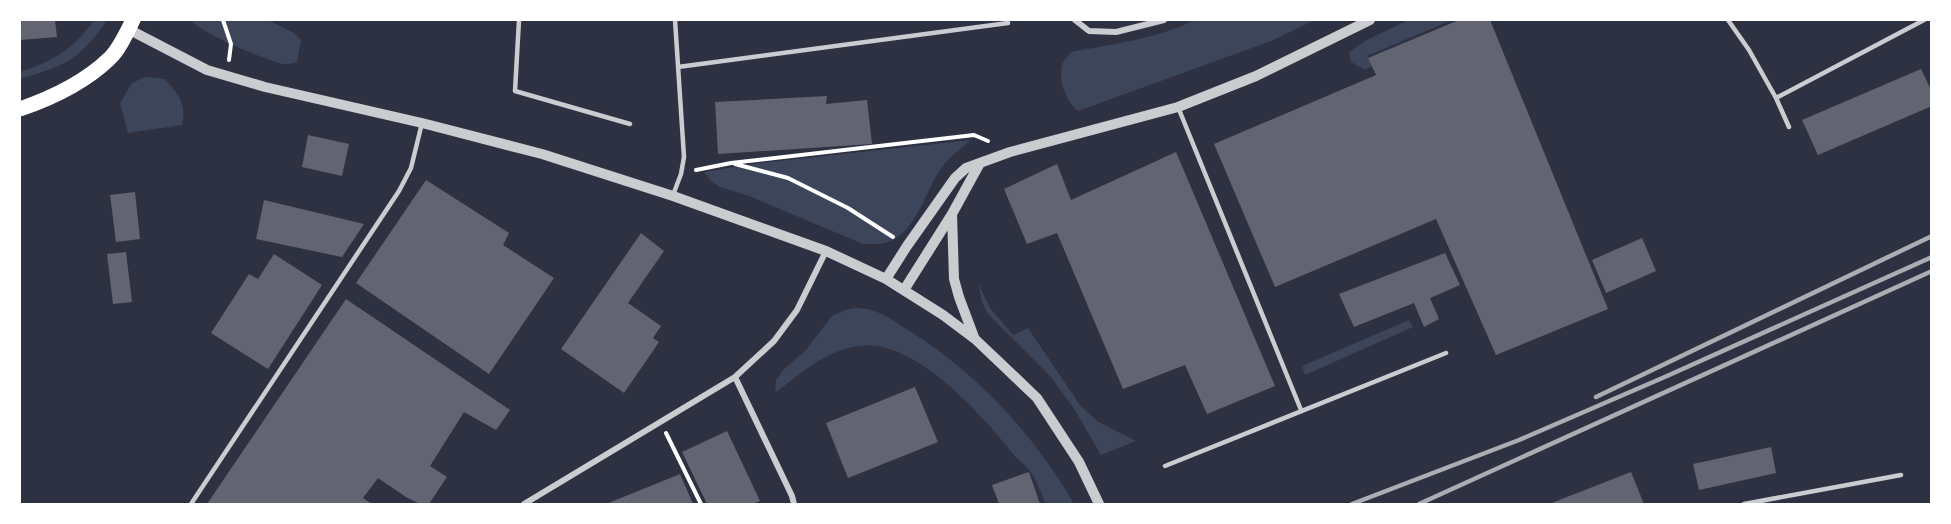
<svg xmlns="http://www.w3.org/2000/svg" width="1951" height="524" viewBox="0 0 1951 524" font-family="'Sofia Sans Condensed',sans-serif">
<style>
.green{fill:#3c4559}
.building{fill:#626471}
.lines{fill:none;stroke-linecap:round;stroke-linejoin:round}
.path{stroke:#fff;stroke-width:4}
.service{stroke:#caccd0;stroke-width:4.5}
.minor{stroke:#caccd0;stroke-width:6}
.tertiary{stroke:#caccd0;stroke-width:10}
.primary{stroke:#fff;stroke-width:15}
.rail{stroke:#abadb3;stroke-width:4.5}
</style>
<rect width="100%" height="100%" fill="#2d3142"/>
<path class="green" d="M94 20H107C79 61 66 65 20 79V72C52 62 75 48 94 20Z
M190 20H268L294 33 301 40 297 62C292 63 288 65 283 64 263 59 203 34 190 20Z
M1195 20H1315L1271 41 1078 111C1066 102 1058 80 1062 65 1063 61 1068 56 1071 52 1113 44 1156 39 1195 20Z
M1408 20H1452L1367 56 1372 66 1365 70 1351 62 1349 52 1367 40Z
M145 77 165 79C179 95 187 104 182 125L128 133 120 103 132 83Z
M971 140C959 150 947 159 938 173 925 195 916 229 891 241 883 245 872 244 863 244L749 196 720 187 712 182 704 172 759 163Z
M978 283 990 308 1013 335 1028 328 1080 405 1097 421 1136 441 1101 455 1073 407 1050 376 988 314 982 302Z
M854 308C878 308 889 318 908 330 976 372 1035 435 1074 504H1046C1041 494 1037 481 1030 471 1026 465 1019 461 1014 455 983 416 914 337 858 346 825 351 801 373 775 393L776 380 784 369 805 351 832 316 845 310Z
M1409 320 1413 327 1305 375 1302 366Z"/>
<path class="building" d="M20 20H55L57 37 20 40Z
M1459 20H1490L1608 309 1496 355 1436 219 1275 287 1214 144 1376 75 1368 58Z
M1921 69 1932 92V106L1818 155 1802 120Z
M827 96 826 104 867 100 872 144 718 154 715 102Z
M308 135 349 144 342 176 302 167Z
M1176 152 1275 386 1207 414 1185 365 1123 389 1057 233 1027 244 1004 189 1057 164 1071 200Z
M426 180 509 233 503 245 554 278 489 374 356 283Z
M135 192 140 239 116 242 110 195Z
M264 200 364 224 342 257 256 239Z
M641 233 664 251 628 303 661 326 653 338 659 342 624 393 561 349Z
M1642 238 1656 271 1606 293 1592 260Z
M126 252 132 302 113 304 107 254Z
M1445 253 1460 285 1430 298 1439 319 1424 327 1414 303 1354 327 1339 294Z
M274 254 322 285 268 369 211 333 249 274 258 279Z
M346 299 510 410 496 430 464 412 430 466 447 477 429 504H420L406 497 378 478 363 498 372 504H207Z
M915 387 938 442 848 478 826 423Z
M727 431 760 501 752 504H707L682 452Z
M1771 447 1776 473 1699 490 1693 464Z
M1029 472 1040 504H999L992 485Z
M1631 472 1644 504H1549Z
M680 474 693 504H606Z"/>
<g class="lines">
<path class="path" d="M223 20 231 44 229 60
M735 164 788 178 848 208 893 237
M696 170 731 163 974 135 988 141
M666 433 701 504"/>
<path class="service" d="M519 20 515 91 630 124
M1728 20 1749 50 1776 98 1789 127
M678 67 1008 23 1007 20
M1776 98 1924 20
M1178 107 1301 410
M673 195 681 174 684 157 675 20
M1165 466 1446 353
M191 504 399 191 411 168 422 123
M1744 504 1901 475"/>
<path class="minor" d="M1075 20 1089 31 1116 32 1164 20
M735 377 792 496 794 504
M524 504 735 377 774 341 797 310 826 251"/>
<path class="tertiary" d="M128 29 207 70 265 87 422 123 542 154 673 196 826 251 886 279 943 315 975 339 1037 398 1079 462 1099 504
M952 214 954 279 959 297 974 337
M886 279 907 246 955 178 966 168 1010 152 1178 107 1256 76 1370 20
M904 290 952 214 980 163"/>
<path class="primary" d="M20 109C52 98 84 83 109 59 119 50 127 32 133 20"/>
<path class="rail" d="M1596 397 1932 236
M1352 504 1519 440 1667 376 1932 257
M1419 504 1932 271"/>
</g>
<rect width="1951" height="524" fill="none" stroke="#ffffff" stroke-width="42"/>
</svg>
